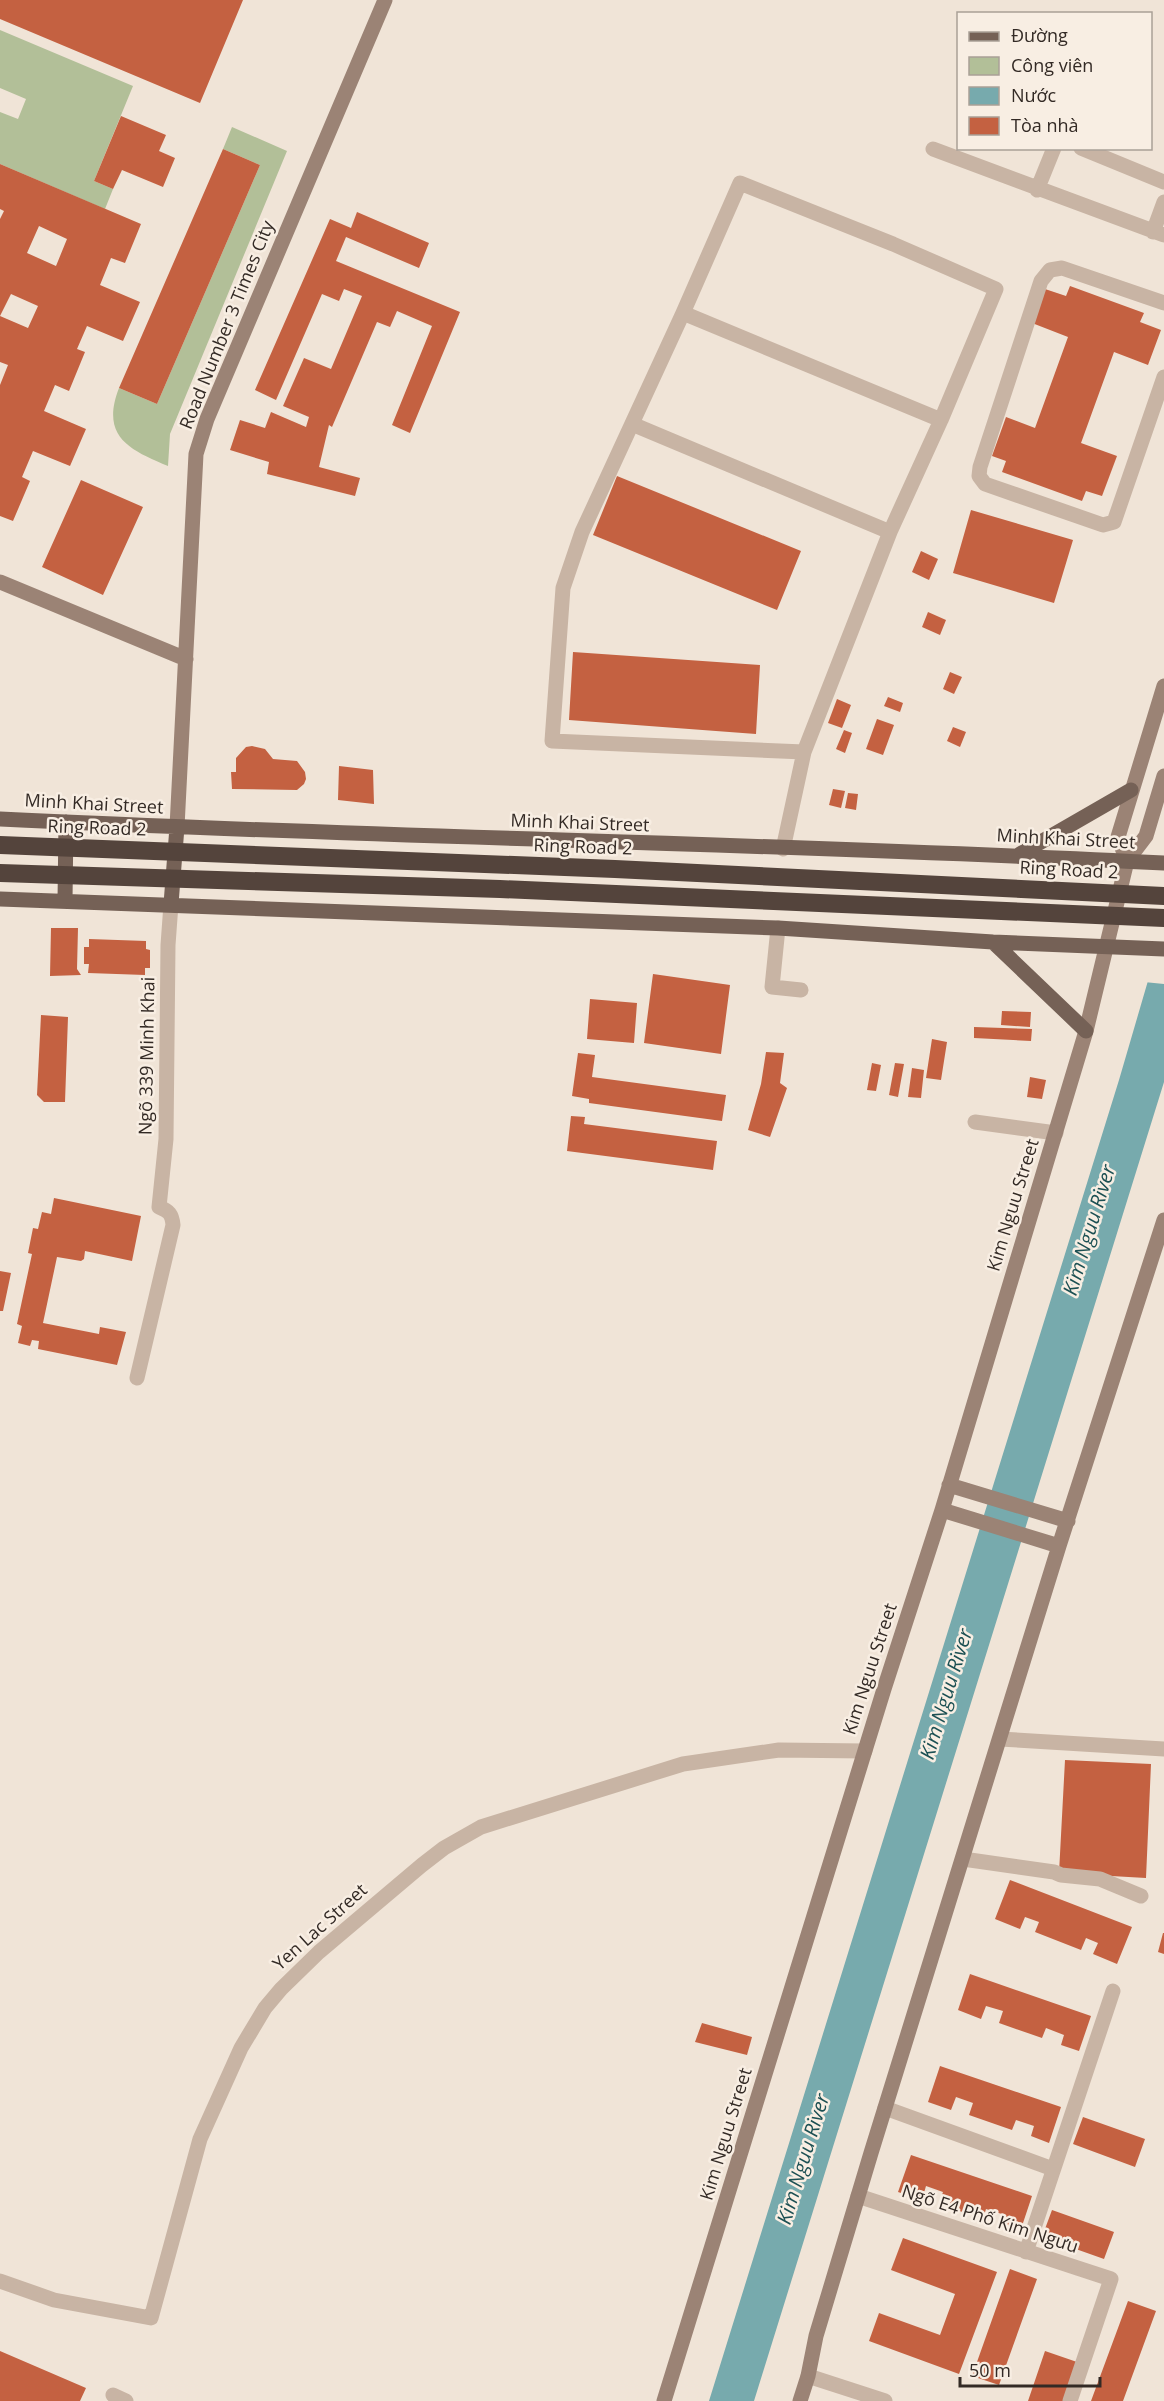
<svg xmlns="http://www.w3.org/2000/svg" width="1164" height="2401" viewBox="0 0 1164 2401" font-family="'Open Sans',sans-serif">
<style>
.green{fill:#b2bf98}
.water{fill:#77aaad}
.pier{fill:#f0e4d7}
.building{fill:#c46141;fill-rule:evenodd}
.lines{fill:none;stroke-linecap:round;stroke-linejoin:round}
.street{stroke:#c8b4a4;stroke-width:15}
.secondary{stroke:#9b8375;stroke-width:15}
.primary{stroke:#756156;stroke-width:15}
.highway{stroke:#54443c;stroke-width:18}
.labels{text-anchor:middle;stroke-width:5;stroke-linejoin:round;paint-order:stroke}
.street-label{font-size:18px;fill:#332a25;stroke:#f8eee3}
.water-label{font-size:20px;font-style:italic;fill:#1c5053;stroke:#f8eee3}
</style>
<rect width="100%" height="100%" fill="#f0e4d7"/>
<path class="green" d="M0 30 133 86 94 181 113 189 105 209 0 164V112L18 119 26 99 0 88Z
M232 127 287 151 170 434 168 466C130 450 100 437 119 388L157 404 260 165 223 149Z"/>
<path class="water" d="M1164 926V1082L754 2401H709L1119 1080Z"/>
<path class="pier" d="M1164 923V984L1144 982 1161 925Z"/>
<path class="building" d="M0 0H243L200 103 0 19Z
M121 116 166 135 159 151 175 158 163 187 122 170 113 189 94 181Z
M223 149 260 165 157 404 119 388Z
M0 164 141 224 125 263 111 258 100 285 140 302 123 341 87 326 77 349 85 352 69 391 55 385 44 411 86 429 70 466 33 451 22 477 30 481 13 521 0 516V385L8 365 0 362V219L4 211 0 209ZM39 226 67 239 56 266 27 253ZM11 294 38 306 28 328 0 316Z
M357 212 429 243 419 268 346 237 336 261 460 312 410 433 392 425 432 326 397 311 390 327 377 322 332 427 329 425 319 467 360 478 355 496 267 474 269 462 230 450 240 420 265 428 271 412 306 427 309 417 283 406 304 358 331 369 362 296 344 289 339 301 322 294 276 400 255 390 330 219 351 228Z
M1070 286 1144 313 1140 322 1161 330 1148 365 1114 352 1081 443 1117 456 1102 496 1086 491 1082 501 1002 472 1006 461 992 456 1006 417 1035 428 1068 337 1032 323 1045 289 1066 296Z
M617 476 801 551 777 610 593 535Z
M81 480 143 507 103 595 42 567Z
M971 510 1073 540 1054 603 953 573Z
M921 551 938 559 929 580 912 572Z
M928 612 946 620 940 635 922 627Z
M573 652 760 665 756 734 569 720Z
M950 672 962 677 954 694 943 689Z
M888 697 903 703 900 712 884 706Z
M837 699 851 705 842 728 828 723Z
M877 719 894 725 883 755 866 749Z
M953 727 966 732 960 747 947 741Z
M844 730 852 733 845 753 836 749Z
M252 746 265 749 273 759 297 761 305 772 306 779 304 784 297 790 232 789 231 772H236V758L246 747Z
M339 766 373 770 374 804 338 800Z
M833 789 845 791 841 808 829 805Z
M848 793 858 794 856 810 845 808Z
M51 928H78L77 969 81 975 50 976Z
M89 939 146 941V949L150 950V968H145V975L88 973 89 964H84V947H89Z
M653 974 730 985 721 1054 644 1043Z
M590 999 637 1003 634 1043 587 1039Z
M1002 1011 1031 1012 1030 1027 1001 1025Z
M41 1015 68 1017 65 1102H44L37 1095Z
M974 1027 1032 1029 1031 1041 974 1038Z
M932 1039 947 1042 941 1080 926 1078Z
M766 1052 784 1053 780 1083 787 1088 770 1137 748 1130 761 1084Z
M578 1053 595 1055 592 1077 726 1095 722 1121 589 1103V1099L572 1096Z
M872 1063 881 1065 876 1091 867 1090Z
M895 1063 904 1064 898 1097 889 1095Z
M912 1068 924 1070 921 1098 908 1097Z
M1030 1077 1046 1080 1042 1099 1027 1097Z
M571 1116 585 1117 584 1124 717 1141 713 1170 567 1151Z
M54 1198 141 1216 132 1261 85 1251 84 1259 81 1261 57 1257 43 1323 99 1334 100 1327 126 1332 117 1365 38 1349 39 1341 32 1340 30 1346 18 1343 22 1326 17 1324 32 1254 28 1253 33 1228 38 1229 42 1212 51 1214Z
M0 1271 11 1273 3 1311H0Z
M1065 1760 1151 1764 1146 1878 1059 1873Z
M1010 1880 1132 1927 1117 1964 1093 1954 1098 1943 1086 1938 1081 1950 1035 1932 1039 1922 1025 1917 1020 1929 995 1919Z
M1163 1933H1164V1954L1158 1952Z
M970 1974 1091 2016 1079 2051 1061 2045 1064 2035 1046 2028 1042 2038 999 2023 1003 2011 986 2006 981 2019 958 2010Z
M702 2023 752 2037 747 2055 695 2042Z
M940 2066 1061 2107 1049 2143 1031 2136 1034 2126 1016 2120 1012 2130 969 2115 973 2103 956 2097 951 2110 928 2102Z
M1083 2117 1145 2139 1135 2167 1073 2144Z
M911 2155 1032 2196 1020 2232 1001 2226 1005 2215 986 2209 983 2219 939 2204 943 2192 926 2186 922 2200 898 2192Z
M1052 2210 1114 2232 1104 2259 1042 2237Z
M903 2238 997 2272 959 2374 869 2341 879 2313 940 2335 955 2294 891 2270Z
M1010 2269 1037 2279 999 2385 972 2376Z
M1128 2301 1156 2311 1123 2401H1091Z
M0 2351 86 2388 80 2401H0Z
M1045 2351 1077 2362 1063 2401H1028Z"/>
<g class="lines">
<path class="street" d="M1081 148 1164 182
M933 149 1164 235
M1037 190 1054 148
M1153 232 1164 202
M1164 303 1062 268 1050 270 1041 281 980 467 979 476 985 484 1103 525 1114 522 1164 377
M683 313 941 420
M632 424 890 532
M783 849 804 752 890 532 941 420 996 289 893 244 740 183 683 313 582 532 563 588 552 741 804 752
M778 928 772 987 801 990
M975 1122 1056 1133
M137 1378 173 1225C172 1214 169 1211 159 1207L166 1139 168 945 171 904
M1000 1739 1164 1749
M963 1859 1054 1872 1061 1875 1100 1879 1141 1896
M885 2108 1053 2169
M858 2196 1111 2279 1070 2401
M1026 2252 1113 1991
M0 2281 54 2300 151 2318 200 2139 241 2048 265 2008 281 1989 319 1952 422 1865 444 1848 481 1827 683 1764 779 1750 865 1751
M808 2376 885 2401
M113 2395 126 2401"/>
<path class="secondary" d="M0 582 186 659
M177 827 196 454 207 419 385 0
M1127 861 1118 837 1164 686
M949 1485 1068 1521
M942 1510 1059 1546
M664 2401 884 1689 942 1510 1086 1031 1127 861 1146 836 1164 776
M800 2401 808 2376 816 2336 871 2153 1059 1546 1164 1220"/>
<path class="primary" d="M0 819C388 838 776 843 1164 863
M1020 854 1131 790
M0 899 778 928 993 942 1164 949
M65 901 66 822
M171 904 177 827
M993 942 1086 1031"/>
<path class="highway" d="M0 845 615 869 1164 896
M0 873 500 889 1164 918"/>
</g>
<g class="labels">
<g class="street-label">
<text transform="translate(227 325) rotate(-68)" y="6">Road Number 3 Times City</text>
<text transform="translate(94 804) rotate(3)" y="6">Minh Khai Street</text>
<text transform="translate(580 823) rotate(2)" y="6">Minh Khai Street</text>
<text transform="translate(97 828) rotate(2)" y="6">Ring Road 2</text>
<text transform="translate(1066 839) rotate(3)" y="6">Minh Khai Street</text>
<text transform="translate(583 847) rotate(2)" y="6">Ring Road 2</text>
<text transform="translate(1069 870) rotate(3)" y="6">Ring Road 2</text>
<text transform="translate(147 1056) rotate(-89)" y="6">Ngõ 339 Minh Khai</text>
<text transform="translate(1013 1205) rotate(-73)" y="6">Kim Nguu Street</text>
<text transform="translate(870 1669) rotate(-72)" y="6">Kim Nguu Street</text>
<text transform="translate(320 1927) rotate(-42)" y="6">Yen Lac Street</text>
<text transform="translate(726 2134) rotate(-73)" y="6">Kim Nguu Street</text>
<text transform="translate(990 2219) rotate(18)" y="6">Ngõ E4 Phố Kim Ngưu</text>
</g>
<g class="water-label">
<text transform="translate(1089 1230) rotate(-73)" y="7">Kim Nguu River</text>
<text transform="translate(946 1694) rotate(-73)" y="7">Kim Nguu River</text>
<text transform="translate(803 2159) rotate(-73)" y="7">Kim Nguu River</text>
</g>
</g>
<rect x="957" y="12" width="195" height="138" fill="#f8eee3" stroke="#a9a097" stroke-width="1.5"/>
<rect x="969" y="32" width="30" height="9" fill="#756156" stroke="#a9a097" stroke-width="1.5"/>
<text x="1011" y="42" font-size="18" fill="#332a25">Đường</text>
<rect x="969" y="57" width="30" height="18" fill="#b2bf98" stroke="#a9a097" stroke-width="1.5"/>
<text x="1011" y="72" font-size="18" fill="#332a25">Công viên</text>
<rect x="969" y="87" width="30" height="18" fill="#77aaad" stroke="#a9a097" stroke-width="1.5"/>
<text x="1011" y="102" font-size="18" fill="#332a25">Nước</text>
<rect x="969" y="117" width="30" height="18" fill="#c46141" stroke="#a9a097" stroke-width="1.5"/>
<text x="1011" y="132" font-size="18" fill="#332a25">Tòa nhà</text>
<path d="M960 2377v9h140v-9" fill="none" stroke="#332a25" stroke-width="3"/>
<text x="969" y="2377" font-size="18" fill="#332a25" stroke="#f8eee3" stroke-width="4.5" paint-order="stroke">50 m</text>
</svg>
